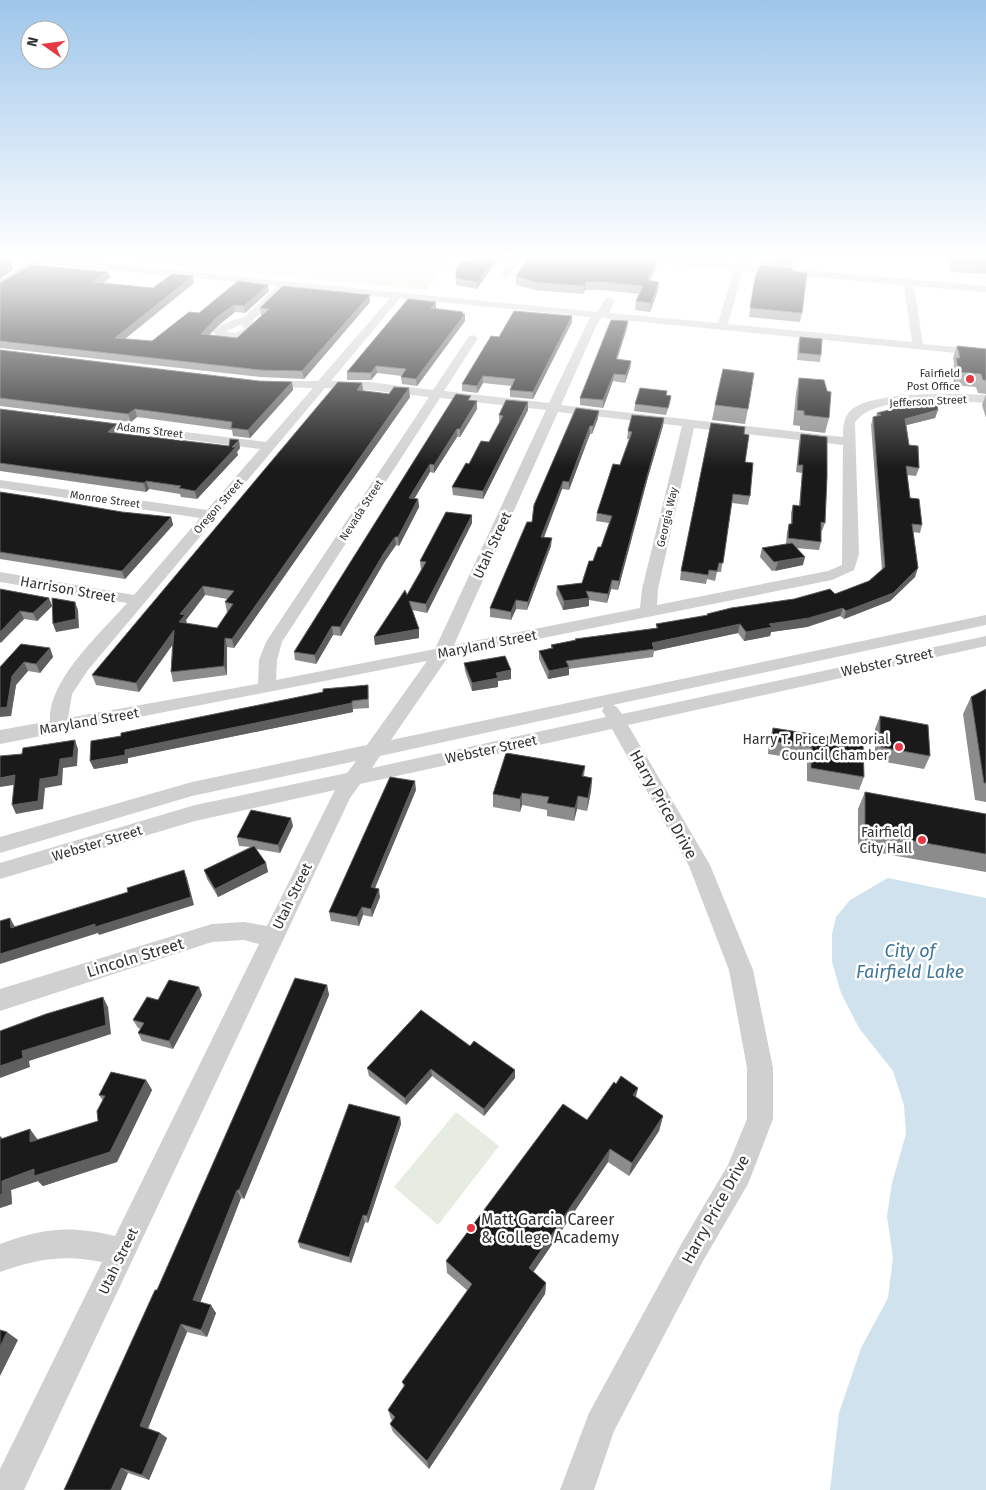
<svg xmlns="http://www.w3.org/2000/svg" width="986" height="1490" viewBox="0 0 986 1490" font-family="'Fira Sans',sans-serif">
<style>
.green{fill:#e6ecdf}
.water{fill:#cfe2ee}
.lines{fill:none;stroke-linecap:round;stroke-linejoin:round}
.street{fill:#d0d0d0;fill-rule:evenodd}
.secondary{fill:#bdbdbd;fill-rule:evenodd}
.wall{fill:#8c8c8c;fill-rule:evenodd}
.shaded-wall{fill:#5f5f5f}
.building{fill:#1a1a1a;stroke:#5f5f5f;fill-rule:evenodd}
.poi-dot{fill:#e63946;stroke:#fff;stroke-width:2}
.labels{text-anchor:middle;stroke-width:5;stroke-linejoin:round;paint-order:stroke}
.far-poi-label{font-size:11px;fill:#333;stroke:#fff;text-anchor:end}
.far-street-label{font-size:11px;fill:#333;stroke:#fff}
.street-label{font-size:14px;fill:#333;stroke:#fff}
.poi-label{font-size:14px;fill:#333;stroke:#fff;text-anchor:end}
.near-street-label{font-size:16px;fill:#333;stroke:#fff}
.near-poi-label{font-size:16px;fill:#333;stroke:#fff;text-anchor:start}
.near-water-label{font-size:18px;font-style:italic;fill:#3f7597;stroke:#fff}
</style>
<rect width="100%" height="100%" fill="#fff"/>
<path class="green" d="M107 259H453L426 290Z
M456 1112 499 1146 438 1225 394 1187Z"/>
<path class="water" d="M888 878 986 898V1490H830L839 1413 861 1348 888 1298 893 1258 887 1216 892 1183 906 1134 904 1105 893 1071 859 1028 841 993 832 962V934L836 917 850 900Z"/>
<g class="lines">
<path class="street" d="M25 259H60L597 312 606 298 610 297 615 300 609 313 718 323 734 270 642 262 638 259H677L736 264 737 259H747L745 265 986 286V292L914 286 923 344 986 350V356L602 318 598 322 561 405 843 437C843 428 843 420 849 412 869 390 957 394 986 395V403C955 401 872 394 855 423L859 554 854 570 832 580 448 657 391 740 986 615V625L613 705 617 707 622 714 986 636V646L628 725 710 865 753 970 773 1068V1119L748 1184 703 1261 614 1431 594 1490H560L589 1413 683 1241 728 1165 747 1119V1068L729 970 689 866 612 729 360 784 350 798 24 1490H0V1469L102 1262C65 1254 35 1259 0 1272V1244C42 1228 71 1225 115 1236L259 944 244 940 212 942 0 1011V989L212 924 244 922 267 926 335 790 195 821 0 879V863L195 805 347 773 356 761 192 796 0 853V837L192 782 367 745 427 661 0 744V730L50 721C48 680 101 633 127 603L0 582V572L134 595 200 518 0 488V480L207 510 260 449 92 427 86 423 88 420 266 442 313 388 268 387 262 383 264 381H318L390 298 288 287 253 320 254 330C245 342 223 343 213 332L221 325 245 316 278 286 29 262ZM743 271 904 285 912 342 728 324ZM400 298 590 317 549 403 444 391 478 338 473 335 469 336 433 390 369 382 331 381ZM242 324 244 329 235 333 225 332ZM325 388 369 390 429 397 266 642 259 660 258 684 68 718 72 694 88 670ZM440 398 546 410 435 649 276 680 277 660 282 642ZM558 412 682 426 642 589 640 608 454 645ZM694 428 843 445 842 565 828 571 657 605 658 589ZM604 707 602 711 606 717 372 768 380 756Z
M512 259H521L508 277H502L500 275Z"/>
<path class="secondary" d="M34 259H50L0 290V280Z"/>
</g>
<path class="wall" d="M498 259 477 289 456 285V269L468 262Z
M761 259H793L791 267 760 264Z
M949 259H986V274L951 272Z
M657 265 650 281 658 290 650 312 635 310 636 301 639 294 602 290H585L583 294 535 290 516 285V276Z
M792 271 802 313 800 322 749 317 755 278Z
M108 272 110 278 102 283 153 288 194 283 125 339 152 341 199 313 269 291 245 313 235 312 220 324 209 335 237 338 262 315H261L260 308 370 295V302L304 379 261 377 0 348V283Z
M436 302V309L463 314 465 321 417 386 402 384 401 377 402 376 377 373 371 380H347V372Z
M572 322 533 399 510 397V390L512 386 483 383 477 393 462 391V384L499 337Z
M627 328 617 359 631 361 630 368 625 383 613 381 603 408 580 405V398Z
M800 337 821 355 820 362 797 360 798 344Z
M957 346 986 349V394L978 393 976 387 954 385 952 371 954 364 953 358Z
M0 350 259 381 292 382 293 390 250 438 233 436 232 430 137 417 131 422 0 406Z
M799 378 829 418 825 433 800 430V426L793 425 796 392Z
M362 383 363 391 410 397 234 648 227 647V675L173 682 171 672 172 645 139 692 96 685 92 675ZM205 595 227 599 225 602 227 612H228L217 628 187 624 186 620Z
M986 394V418L982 405Z
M666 395 671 396 670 403 666 415 634 411 635 404Z
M471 401 477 409 460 437H457L434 473 430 472 414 499H418L419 507 399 546 396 545 385 561 341 636 333 635 316 664 295 660 294 652Z
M528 402V410L483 499 453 495 452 487 469 464 489 442 499 423V415Z
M715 405 748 409 745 424 712 420Z
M576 408 598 418 592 434H590L569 490 562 489 544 537 551 546 527 610 516 609 511 620 490 617V608L532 522Z
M0 409 117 424 119 432 118 433 240 448 237 452 238 455 197 499 181 497 180 494 149 489 146 492 0 471Z
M938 410 935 418 906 425 909 445 919 468 916 476 907 475 910 498 922 525 920 533 913 532 915 577 890 601 844 619 840 616 807 627 771 632 770 636 744 641 738 633 654 651 653 657 569 669V675L548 679 539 659V651L551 648V645L575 641V639L656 628V624L707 616V614L835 594 869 581 882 570 871 425 873 417H876L877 413Z
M664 418 663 426 648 477 618 590 611 589 607 603 589 600V606L563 610 556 594 557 586 582 583 601 547 609 523 596 521 597 513 620 465 629 439H627L628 431Z
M744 434 745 462 750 496 748 505 732 503 721 572H717L715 581 707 579 706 584 680 580 681 571Z
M801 434 825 523 822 531H821V542L819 550 796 548 803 565 772 571 760 557 762 548 786 544 787 532 789 524H791V513L793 505 799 506 802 473 796 472 799 442Z
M0 492 122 512 171 517 173 525 125 579 0 559Z
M472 515V523L427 613 412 610 419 638 375 645 374 637 407 595 421 570 420 561Z
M0 589 49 598 52 606 37 621 24 619 1 643Z
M50 648 53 657 40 673 28 671 16 685 11 716 0 667Z
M464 663 511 670V679L498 681V687L472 691 465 671Z
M368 685 369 708 353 709V712L128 758V763L94 769 90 761 121 736Z
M986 689V802L975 800 963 714 971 697Z
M880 716 930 756 924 769 875 760V729Z
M773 728 863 742 864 777 859 790 807 781V760L768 754 769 740Z
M585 766 584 777 592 778 591 791 587 811 577 809 574 821 547 816V810L522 805 520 812 493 807V794Z
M416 790 375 888 380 897 372 917 363 915 359 926 331 921 329 912Z
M865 792 986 814V872L858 849V809Z
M293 826 280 853 256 849 266 863 268 872 218 897 207 879 204 870 250 847 239 846 237 837Z
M327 985 329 995 244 1199 241 1198 200 1303 216 1313 207 1337 187 1332 148 1428 160 1433 167 1438 149 1480 128 1473 64 1490 157 1290Z
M199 987 202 995 173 1049 142 1041 138 1033 141 1029 138 1028 133 1020 158 1000Z
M470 1046 515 1070V1078L484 1116 432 1076 406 1105 369 1076 367 1068Z
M146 1080 152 1090 117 1162 43 1186 38 1181 11 1190 12 1204 0 1208V1137H1L3 1139 38 1140 98 1121 103 1101 99 1095Z
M616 1084 638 1088 636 1097 663 1116 659 1131 629 1176 608 1162 533 1272 546 1283 545 1294 429 1469 393 1432 390 1424 392 1420 391 1419 388 1410 404 1387 402 1382 468 1291 447 1273 446 1261 587 1120Z
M400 1117 401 1124 368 1223 365 1222 351 1263 300 1248 298 1242Z"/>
<path class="shaded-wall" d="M494 259H498L477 289V282Z
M656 259H657V265L646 289 647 280Z
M10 260 13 270 0 279V270L6 263Z
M108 272 110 278 94 289 92 282Z
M193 276 194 283 117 345 115 338Z
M586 282 585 290 583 294 584 286Z
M659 282 658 290 650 312 651 303Z
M268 285 269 291 245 313 244 306Z
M370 295V302L304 379 302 371Z
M436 302V309L431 308Z
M234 305 235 312 220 324 203 341 201 334 218 316Z
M463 312V316L465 314V321L417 386 416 379Z
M572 316V322L533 399V392Z
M628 321 627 328 615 366 616 359Z
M631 361 630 368 625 383 626 375Z
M376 366 377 373 371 380V373Z
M614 374 613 381 603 408V400Z
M483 376V383L477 393V386Z
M292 382 293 390 250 438 248 430Z
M362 383 363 392 357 390Z
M409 388 410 397 234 648 232 639Z
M477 401V409L460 437V429Z
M528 402V410L483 499V491Z
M135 409 137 417 131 422 128 414Z
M938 410 935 418 903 426 905 419Z
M599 411 598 418 592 434 593 426Z
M664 418 663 426 648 477 618 590 619 581 649 469Z
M117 424 119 432 110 440 108 432Z
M590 426V434L569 490V482Z
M457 429V437L434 473V465Z
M239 440 240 448 237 452 238 455 197 499 195 491Z
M430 464V472L410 506 409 498Z
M146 481 149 489 146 492 144 483Z
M563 481 562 489 541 545V537Z
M418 499 419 507 399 546 398 537Z
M472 515V523L427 613 426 604Z
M171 517 173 525 125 579 122 571Z
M395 537 396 545 385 561 341 636 340 627 384 553Z
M552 538 551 546 527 610 528 602Z
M805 557 803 565 775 571 778 562Z
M918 568 915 577 890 601 844 619 846 611Z
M612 580 611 589 607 603 608 594Z
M203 586 205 595 186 620 187 624 179 622 180 614Z
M49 598 52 606 37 621 33 613Z
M589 598V606L563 610 564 601Z
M516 600V609L511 620V612Z
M75 602 78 610 79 628 56 632 53 624Z
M843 608 840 616 807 627 771 632 770 636 744 641 746 632 769 624Z
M20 611 24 619 0 643V632Z
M740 624 738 633 654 651V649L652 643Z
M332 626 333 635 316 664 315 655Z
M419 629V638L375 645 374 637Z
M174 630 176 640 139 692 136 683Z
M225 638 227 647V675L224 666Z
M50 648 53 657 40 673 36 664Z
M24 662 28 671 16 685 11 716 0 717V708L12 676Z
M569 667V675L548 679 549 671Z
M511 670V679L498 681V687L472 691V683L496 673Z
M352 701 353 712 128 758V763L94 769 90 761 125 750Z
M75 740 78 749 77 766 63 768 62 785 45 788 43 809 16 814 12 805 40 779 60 759Z
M15 775 20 784 0 787V778Z
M592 778 591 791 587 811 588 798Z
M415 781 416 790 372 895 371 887Z
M522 793V805L520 812V799Z
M578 796 577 809 574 821 575 808Z
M291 818 293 826 280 853 278 845Z
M266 863 268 872 218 897 215 889Z
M184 870 187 878 194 905 99 935 98 933 0 964V954Z
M379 889 380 897 372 917 371 909Z
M362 907 363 915 359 926 357 917Z
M10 918 15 927 11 928Z
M327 985 329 995 244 1199 239 1190Z
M199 987 202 995 173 1049 169 1041Z
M103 997 108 1007 111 1034 29 1061 30 1067 0 1078V1066Z
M431 1069 432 1076 406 1105 405 1098Z
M515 1070V1078L484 1116V1109Z
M146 1080 152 1090 117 1162 43 1186 38 1181 11 1190 12 1204 0 1208V1195L2 1181 34 1169 39 1175Z
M638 1088 634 1102 633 1095Z
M663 1116 659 1131 629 1176 632 1163Z
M400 1117 401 1124 368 1223 367 1216Z
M30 1129 38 1140 30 1142Z
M610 1149 608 1162 528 1280 529 1268Z
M237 1190 241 1198 198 1308 193 1300Z
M363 1215 365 1222 351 1263 349 1257Z
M546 1283 545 1294 429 1469 427 1461Z
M211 1305 216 1313 207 1337 201 1330Z
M181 1324 187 1332 147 1431 140 1426Z
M7 1332 18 1340 0 1376V1347Z
M160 1433 167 1438 149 1480 142 1475Z
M121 1468 128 1473 121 1490H111Z"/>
<path class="building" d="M0 259 10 260 6 263H11L0 270Z
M472 259H494L477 282 456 278V269L461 261 468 262Z
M528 259H656L647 280 659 282 651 303 636 301 643 286 602 282H586L584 286 535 282 516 276Z
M776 259H793L792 261Z
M953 259H986V265L954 263Z
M31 265 108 272 92 282 153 288 172 274 193 276 115 338 152 341 189 312 199 313 238 281 268 285 244 306 234 305 218 316 201 334 237 338 269 309 260 308 283 286 370 295 302 371 260 370 0 341V283Z
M760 265 792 268V271L807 273 802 313 750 308 755 278Z
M408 299 436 302 431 308 463 312 462 314H465L416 379 401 377 406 369 376 366 371 373 347 372Z
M514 311 572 316 533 392 510 390 515 379 483 376 477 386 462 384 491 336 499 337Z
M611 320 628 321 616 359 631 361 626 375 614 374 603 400 580 398Z
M800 337 822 339 821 355 799 353Z
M957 346 986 349V380H983L981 374 959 372 956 358H960Z
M0 350 259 381 292 382 248 430 231 428 232 422 135 409 128 414 0 398Z
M723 369 754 373 748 409 715 405Z
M799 378 824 380 827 391 831 392 829 418 804 415V411L797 410Z
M338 382 362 383 357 390 389 394 394 387 409 388 232 639 225 638 224 666 171 672 174 630 136 683 92 675ZM203 586 234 591 225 602 233 604 217 628 179 622 185 615 180 614Z
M640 388 667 391 666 395 671 396 668 408 635 404Z
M456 394 471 396 468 400 477 401 460 429H457L434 465 430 464 409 498 418 499 398 537H395L384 553 340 627 332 626 315 655 294 652Z
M506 400 528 402 483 491 452 487 466 463 469 464 481 441 489 442 503 416 499 415Z
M937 405 938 410 905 419 909 445 918 446 919 468 906 466 910 498 919 499 922 525 912 524 918 568 893 593 846 611 843 608 809 618 769 624 772 627 746 632 740 624 652 643 654 649 566 661 569 667 549 671 539 651 553 648 551 645 576 640 575 639 658 628 656 624 708 615 707 614 731 608 794 599 830 589 835 594 869 581 885 567 873 417 881 415 877 413 904 406Z
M576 408 599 411 593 426H590L569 482 563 481 541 537 552 538 528 602 516 600 511 612 490 608 527 522H532L534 505Z
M0 409 117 424 108 432 229 446 230 439 239 440 232 447H236L195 491 179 488 181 486 146 481 144 483 0 463Z
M632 415 664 418 649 469 619 581 612 580 608 594 586 591 589 598 564 601 557 586 582 583 589 561H593L598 547H601L612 516 597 513 613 464 620 465 632 432 628 431Z
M711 423 745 427 744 434 749 435 745 462 753 463 750 496 733 494 723 563H719L717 571 709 570 708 575 681 571Z
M801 434 827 437V477L825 523 821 522V542L788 538 789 524H792L793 505 800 506 803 465H798Z
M0 492 46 499 122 512 171 517 122 571 0 552Z
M446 512 472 515 426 604 409 601 419 629 374 637 405 590 407 595 426 562 420 561Z
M792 543 805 557 774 562 762 548Z
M0 589 49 598 33 613 20 611 0 632Z
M52 598 75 602 76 619 53 624Z
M21 644 50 648 36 664 24 662 12 676 7 707 0 708V667Z
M505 656 511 670 496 673 498 678 472 683 464 663Z
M368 685V699L352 701V703L125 750V755L90 761 91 741 121 736V733L323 692V689Z
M986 689V783H984L971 697Z
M880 716 928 725 930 756 880 747Z
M773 728 863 742 864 777 811 768 812 747 772 741Z
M75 740 73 757 60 759 58 776 40 779 38 801 12 805 15 775 0 778V756L22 754 23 748Z
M506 753 585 766 582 776 592 778 588 798 578 796 575 808 547 803 549 797 522 793 520 799 493 794Z
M390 777 415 781 371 887 379 889 371 909 362 907 357 917 329 912Z
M865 792 986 814V854L865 832Z
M251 810 291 818 278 845 237 837Z
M254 846 266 863 215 889 204 870Z
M184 870 191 897 95 927V924L0 954V921L10 918 11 928 128 892 127 888Z
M295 978 327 985 239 1190H237L193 1300 211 1305 201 1330 181 1324 140 1426 160 1433 142 1475 121 1468 111 1490H64L155 1290H157Z
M169 980 199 987 169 1041 138 1033 144 1023 133 1020 147 997 158 1000Z
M103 997 106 1025 22 1051 23 1058 0 1066V1031L46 1014Z
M421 1010 470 1046 474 1041 515 1070 484 1109 431 1069 405 1098 367 1068Z
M111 1072 146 1080 110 1152 34 1176V1169L2 1181V1194L0 1195V1137H1V1139L30 1129V1142L98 1121 97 1111 105 1096 99 1095Z
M621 1076 638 1088 633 1095 663 1116 632 1163 610 1149 529 1268 546 1283 427 1461 390 1424 395 1417 388 1410 405 1385 402 1382 472 1284 446 1261 563 1104 587 1120 614 1082 616 1084Z
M349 1104 400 1117 367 1216 363 1215 349 1257 298 1242Z
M0 1330 7 1332 0 1347Z"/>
<linearGradient id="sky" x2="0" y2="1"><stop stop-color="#9ec6ea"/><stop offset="0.55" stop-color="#fff"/><stop offset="1" stop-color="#fff" stop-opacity="0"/></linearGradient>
<rect width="986" height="468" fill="url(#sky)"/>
<g class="poi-dot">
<circle cx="970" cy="379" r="5"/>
<circle cx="899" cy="747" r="5"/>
<circle cx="922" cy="840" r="5"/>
<circle cx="471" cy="1228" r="5"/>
</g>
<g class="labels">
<g class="far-poi-label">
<text x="960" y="377">Fairfield<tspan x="960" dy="13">Post Office</tspan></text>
</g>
<g class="far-street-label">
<text transform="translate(928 401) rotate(-3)" y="4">Jefferson Street</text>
<text transform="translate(150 430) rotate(7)" y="4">Adams Street</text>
<text transform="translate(105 499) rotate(8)" y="4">Monroe Street</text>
<text transform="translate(218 506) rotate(-49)" y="4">Oregon Street</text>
<text transform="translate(361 510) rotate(-57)" y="4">Nevada Street</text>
<text transform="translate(667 517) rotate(-77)" y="4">Georgia Way</text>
</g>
<g class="street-label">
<text transform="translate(492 545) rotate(-65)" y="5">Utah Street</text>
<text transform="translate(68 589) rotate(10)" y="5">Harrison Street</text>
<text transform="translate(487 644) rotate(-11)" y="5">Maryland Street</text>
<text transform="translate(887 662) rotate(-12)" y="5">Webster Street</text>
<text transform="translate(89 721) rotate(-10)" y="5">Maryland Street</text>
<text transform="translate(491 749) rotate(-12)" y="5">Webster Street</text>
<text transform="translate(97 843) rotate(-17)" y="5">Webster Street</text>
<text transform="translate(292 896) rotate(-64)" y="5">Utah Street</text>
<text transform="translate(118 1261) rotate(-64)" y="5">Utah Street</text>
</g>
<g class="poi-label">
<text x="889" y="744">Harry T. Price Memorial<tspan x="889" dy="16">Council Chamber</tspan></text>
<text x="912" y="837">Fairfield<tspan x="912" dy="16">City Hall</tspan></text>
</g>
<g class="near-street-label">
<text transform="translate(664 804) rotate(61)" y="6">Harry Price Drive</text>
<text transform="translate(135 957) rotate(-17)" y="6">Lincoln Street</text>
<text transform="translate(715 1209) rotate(-61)" y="6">Harry Price Drive</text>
</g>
<g class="near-poi-label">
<text x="481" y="1225">Matt Garcia Career<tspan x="481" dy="18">&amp; College Academy</tspan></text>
</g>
<g class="near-water-label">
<text x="910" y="957">City of<tspan x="910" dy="21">Fairfield Lake</tspan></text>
</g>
</g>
<g transform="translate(45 45) rotate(284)"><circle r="24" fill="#ffffff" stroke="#adadad"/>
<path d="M0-4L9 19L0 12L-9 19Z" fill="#e63946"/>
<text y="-8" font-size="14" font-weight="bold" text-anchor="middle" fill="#333333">N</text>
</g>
</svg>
